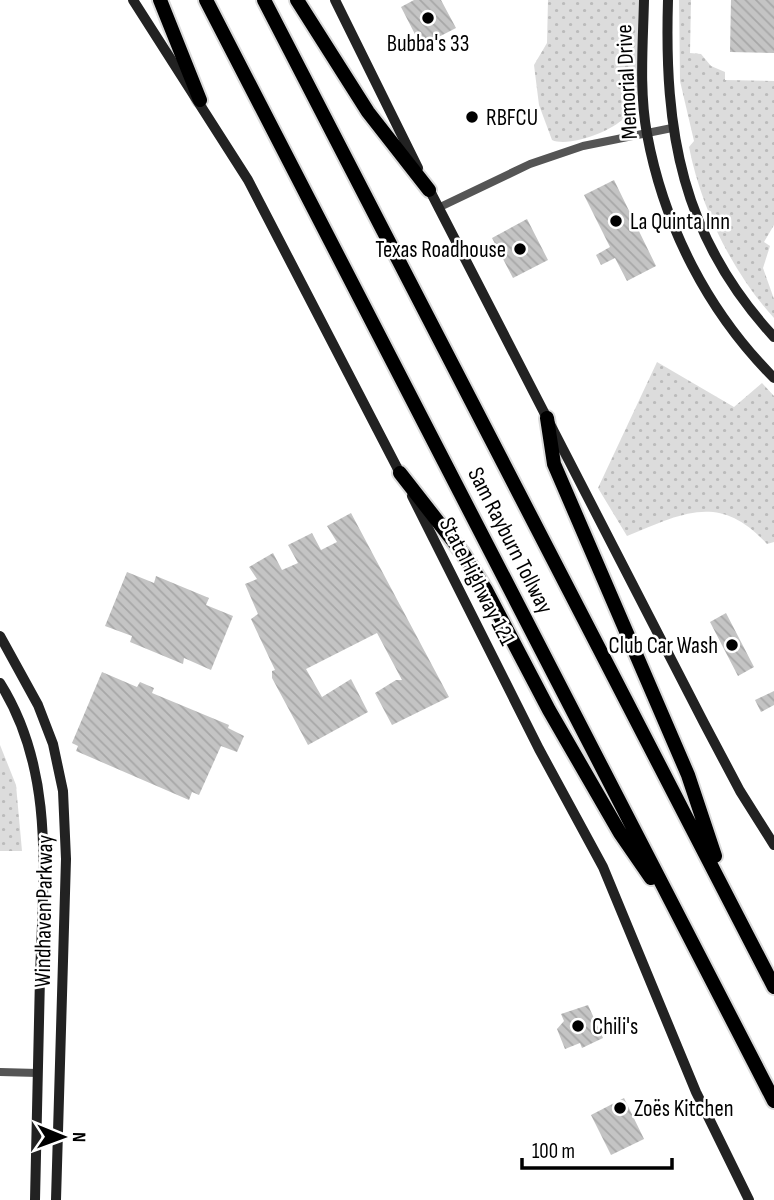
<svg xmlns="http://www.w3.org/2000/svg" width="774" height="1200" viewBox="0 0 774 1200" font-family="'Sofia Sans Condensed',sans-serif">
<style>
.grass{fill:url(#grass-dots)}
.building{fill:url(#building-back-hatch)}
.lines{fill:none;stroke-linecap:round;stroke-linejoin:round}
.highway-casing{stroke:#dbdbdb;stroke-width:18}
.street{stroke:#555;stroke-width:8}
.secondary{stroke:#222;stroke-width:10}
.highway{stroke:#000;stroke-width:14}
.poi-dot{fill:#000;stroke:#fff;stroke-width:2.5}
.labels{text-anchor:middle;stroke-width:5;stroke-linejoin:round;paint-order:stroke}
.poi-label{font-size:23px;fill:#000;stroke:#fff;text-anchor:start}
.street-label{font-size:23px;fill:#000;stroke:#fff}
</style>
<defs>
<pattern id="grass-dots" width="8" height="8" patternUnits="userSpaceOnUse" patternTransform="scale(1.75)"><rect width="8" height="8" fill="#dcdcdc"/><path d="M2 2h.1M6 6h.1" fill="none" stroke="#bbb" stroke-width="1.8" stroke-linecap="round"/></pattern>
<pattern id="building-back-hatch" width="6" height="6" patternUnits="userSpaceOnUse" patternTransform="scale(1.75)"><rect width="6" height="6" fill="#c4c4c4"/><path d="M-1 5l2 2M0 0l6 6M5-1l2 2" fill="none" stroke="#a7a7a7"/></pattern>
</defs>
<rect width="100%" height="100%" fill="#fff"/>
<path class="grass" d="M548 0H639L638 90C636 99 633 108 627 115 616 130 569 148 552 140L539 105 534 65 547 43Z
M679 0H691L690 53 701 54 711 66 725 72V80L774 81V225L764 242 770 246 763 268 774 299V318C732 272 701 208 689 147L694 141 680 81Z
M657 362 734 407 762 383 774 396V542L767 544C720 492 683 513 627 536L598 488Z
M0 745 16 785 22 851H0Z"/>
<path class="building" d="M414 0H441L456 28 421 46 401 7Z
M731 0H774V53L730 52Z
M614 180 656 266 627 281 615 258 601 265 596 255 610 247 584 195Z
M527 219 548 260 513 278 492 238Z
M351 513 449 697 392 725 375 693 396 680H402L377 633 306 669 322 697 351 679 368 712 308 745 272 678V671L275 670 251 619 258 614 245 584 257 579 249 567 273 553 282 570 298 563 288 545 312 533 321 550 337 542 327 526Z
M127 572 154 583 156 576 209 598 206 605 233 616 211 670 184 658 183 664 130 642 132 636 105 626Z
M726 613 754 667 738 676 710 622Z
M102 672 137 687 140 682 154 688 152 693 229 725 228 728 244 736 237 752 221 746 199 795 192 792 189 800 76 751 78 746 72 743Z
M774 691V705L761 712 755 700Z
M588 1005 603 1038 582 1048 580 1043 565 1049 557 1029 564 1021 561 1014Z
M624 1098 644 1139 611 1155 591 1115Z"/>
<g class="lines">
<defs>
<path id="highway" d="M160 0 200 100
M206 0 774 1101
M264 0 774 987
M297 0 368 112 429 190
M547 418 554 464 688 775 715 856
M400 473 464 555 486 590 549 710 620 833 651 878"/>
</defs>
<use href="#highway" class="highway-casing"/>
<path class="street" d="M438 208 530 164 583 146 672 128
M0 1072 38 1073"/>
<path class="secondary" d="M133 0 248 180 403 479
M335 0 418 168
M644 0C643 44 639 91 647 134 664 226 708 312 774 378
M668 0C664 131 681 236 774 337
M427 185 704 723 740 791 774 845
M412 496 539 749 603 867 696 1092 749 1200
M0 636 38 705 53 744 63 791 66 859 56 1200
M0 683C56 772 43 876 40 977 38 1051 37 1126 35 1200"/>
<use href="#highway" class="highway"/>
</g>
<g class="poi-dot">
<circle cx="428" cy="18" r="7"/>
<circle cx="472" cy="117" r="7"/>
<circle cx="616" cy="221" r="7"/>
<circle cx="520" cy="249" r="7"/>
<circle cx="732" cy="645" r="7"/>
<circle cx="578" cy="1026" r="7"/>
<circle cx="620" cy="1108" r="7"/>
</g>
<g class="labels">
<g class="poi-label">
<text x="428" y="51" text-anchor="middle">Bubba's 33</text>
<text x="486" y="125">RBFCU</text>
<text x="630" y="229">La Quinta Inn</text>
<text x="506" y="257" text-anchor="end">Texas Roadhouse</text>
<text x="718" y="653" text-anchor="end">Club Car Wash</text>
<text x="592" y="1034">Chili's</text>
<text x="634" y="1116">Zoës Kitchen</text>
</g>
<g class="street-label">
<text transform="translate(626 82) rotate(-93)" y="8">Memorial Drive</text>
<text transform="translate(511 540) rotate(63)" y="8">Sam Rayburn Tollway</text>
<text transform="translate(478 581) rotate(63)" y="8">State Highway 121</text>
<text transform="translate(43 911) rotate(-89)" y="8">Windhaven Parkway</text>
</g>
</g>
<g transform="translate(63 1137) rotate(91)" stroke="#ffffff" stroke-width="5" paint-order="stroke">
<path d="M0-5L12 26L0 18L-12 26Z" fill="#000000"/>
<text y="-10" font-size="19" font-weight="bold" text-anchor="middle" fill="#000000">N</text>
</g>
<path d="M522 1158v10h150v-10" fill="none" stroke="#000000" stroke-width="3.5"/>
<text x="532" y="1158" font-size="21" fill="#000000" stroke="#ffffff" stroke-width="5" paint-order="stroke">100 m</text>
</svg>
